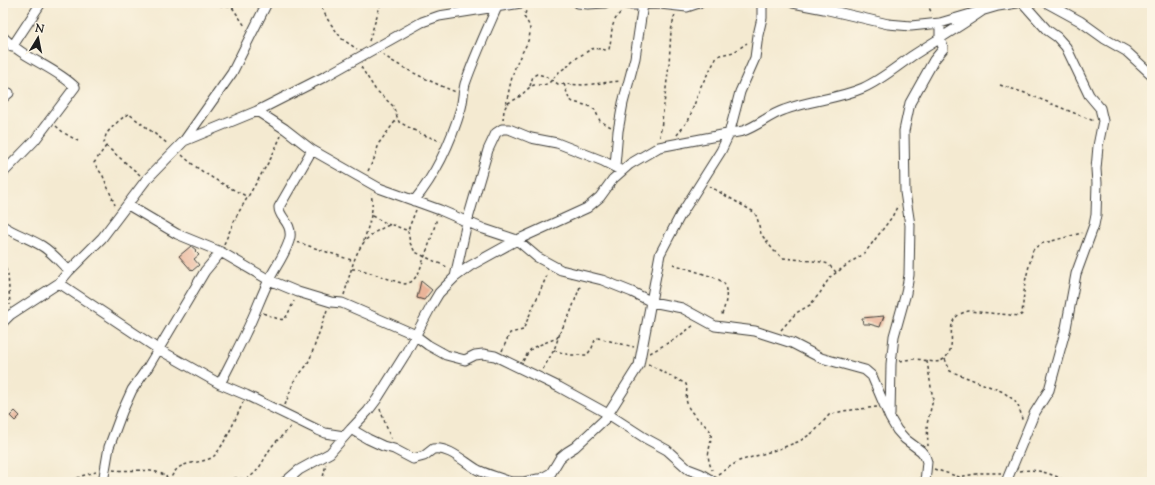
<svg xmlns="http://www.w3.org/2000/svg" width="1155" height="485" viewBox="0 0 1155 485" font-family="'Sorts Mill Goudy',serif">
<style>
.building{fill:#eab499}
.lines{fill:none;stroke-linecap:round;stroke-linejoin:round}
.street-casing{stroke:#3c3b37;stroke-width:11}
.path{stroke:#3c3b37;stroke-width:1.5;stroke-dasharray:3 3;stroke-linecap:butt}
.street{stroke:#fff;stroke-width:9}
</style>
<rect width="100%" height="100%" fill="#fcf5e5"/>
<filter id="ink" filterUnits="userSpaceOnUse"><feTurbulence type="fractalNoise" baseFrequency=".025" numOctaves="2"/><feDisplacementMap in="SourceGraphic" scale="8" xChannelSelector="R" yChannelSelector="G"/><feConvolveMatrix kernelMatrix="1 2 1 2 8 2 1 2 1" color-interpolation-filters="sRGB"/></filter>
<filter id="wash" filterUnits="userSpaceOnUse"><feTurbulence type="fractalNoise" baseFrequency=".012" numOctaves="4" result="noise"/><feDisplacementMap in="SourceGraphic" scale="16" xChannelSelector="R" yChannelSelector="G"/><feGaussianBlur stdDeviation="0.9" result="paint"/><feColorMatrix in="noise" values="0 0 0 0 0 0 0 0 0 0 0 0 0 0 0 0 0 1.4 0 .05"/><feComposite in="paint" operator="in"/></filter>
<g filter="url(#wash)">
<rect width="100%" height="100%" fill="#f4ead1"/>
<g id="blocks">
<path class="building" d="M191 246 196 250 195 251 199 255 194 259 199 265 192 271 179 256Z
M421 281 432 290 424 300 417 298Z
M884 316 880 327 869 324H863L862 318Z
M15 411 20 416 15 421 10 416Z"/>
</g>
</g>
<g filter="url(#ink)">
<use href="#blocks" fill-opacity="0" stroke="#3c3b37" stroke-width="1"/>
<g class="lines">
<defs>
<path id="street" d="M578 3 588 4 605 3
M622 3 631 5 660 4 687 7 699 3
M793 3 824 9 888 24 911 26 940 23 998 6 1017 3
M1047 3 1080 21 1105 39 1126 51 1152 75
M3 37C24 59 55 67 75 87L35 140 3 173
M12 47 41 3
M3 98 9 93
M257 111 285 129 312 150 379 188 440 210 484 229 517 240 537 257 561 270 602 280 632 292 652 302 682 308 715 326 755 331 764 334 792 343 821 358 865 370 872 376 890 418 897 430 905 439 921 451 925 456 927 462 925 482
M184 141 257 111 326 76 422 22 439 16 521 3
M615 166 618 131 623 103 635 58 643 4
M414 201C437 173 451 142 461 108 463 100 463 92 465 84 474 58 486 32 497 7
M128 205 177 234 221 252 269 280 298 292 331 302 342 303 416 335
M3 226C15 234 29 238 42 246 52 252 60 262 69 271
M455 277 467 222 488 150 496 133 502 129H509L531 138 557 143 603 161 622 171
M59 283 158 349 220 384 246 395 318 430 325 433 344 436
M3 322 10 315 59 283 69 271 102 238 146 180 184 141 232 73 267 3
M416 336 428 345 446 355 465 360 475 355 483 354 495 356 559 387 608 414 645 438 667 450 688 469 701 474 714 482
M220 384C229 366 238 349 246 332 255 314 261 296 270 278 276 266 288 250 290 237 292 222 278 217 279 207L312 150
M890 415 891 364 894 336 906 293 909 275 910 225 905 192 904 131 910 103 934 60 943 49V47L940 39V23
M351 429 368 439 383 446 394 449 413 459 424 456 433 449C449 446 465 463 478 470 489 475 500 478 511 482
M103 482 109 447 122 412 132 390 148 367 205 271 221 252
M285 482 299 470 330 453 351 429 368 411 377 399 406 353 433 303 439 293 455 277 470 266 517 240 587 208 600 197 613 179 630 164 659 147 743 131C758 126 769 115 784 110 809 100 838 99 863 88 881 80 896 67 912 56 935 41 959 27 982 11
M511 482H524L538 479
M535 482 551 473 560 458 567 452 575 447 605 419 639 365 660 254 680 216 721 151 729 134 740 92 755 58 758 35 762 18V3
M1006 482 1034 414 1049 390 1066 328 1076 274 1094 225 1096 215 1097 183 1096 169 1098 146 1103 121 1100 108 1089 95 1066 47 1057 37 1047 30 1023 3"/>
</defs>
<use href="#street" class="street-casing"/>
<path class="path" d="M209 3 223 6 232 7 245 26
M319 3 328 20 342 39 357 49
M927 3 932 14
M369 41 381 3
M383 54C392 64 442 87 456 92
M361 67 375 89 393 106 399 122 421 134 441 141
M564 84 569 99 573 102 589 106 595 110 600 121 611 127
M1000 85 1025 93 1094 121
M530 86 533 76 537 74 545 76 558 84 584 85 620 81
M506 104C509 91 511 78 516 65 520 54 530 43 530 31 530 25 527 21 524 17L526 11
M503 120 504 110 506 106 508 103 518 98 530 87 534 85H544L549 83 560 71 568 66 572 61 588 51 594 48 606 50 609 49C613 34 609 24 621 12
M56 126 64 133 78 141
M677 135 689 119 701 86 717 57 720 55 734 52 747 43
M660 137 669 64 671 31 675 14
M106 146 94 163 103 176 115 205
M182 155C201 173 224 185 248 197
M368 171 375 157 379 143 397 119
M140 175 106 146 104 143C105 140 105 136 107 133 110 129 125 114 129 114L168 144
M709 186 754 212 757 217 761 234 774 251 783 258 822 262 828 264 836 272
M372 216 390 225
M408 231 410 243 415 252 449 268
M364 241C368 225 375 211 371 194
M297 242 354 261
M224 244 237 215 271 158 281 136
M3 263 8 274 10 305
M673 264 716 278 724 283C729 295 725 306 721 317
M352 269H359L398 282 405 284 411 282 415 278 419 272 431 239 437 218
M344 295C352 270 354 243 379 230 383 228 387 225 391 225 397 225 402 230 408 230L416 210
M263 313C288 323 283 323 294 301
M781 330 796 313 810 305 820 293 830 277 854 260 864 254 892 217 898 205
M554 350 569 355H587L592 348 595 340 598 338 634 347
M502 351 510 333 523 330 548 273
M650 353 675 339 694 325
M945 359 950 371 1001 391C1014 399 1020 404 1022 420
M523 361 529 351 534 347 557 338 570 314 581 284
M900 361C905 360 910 359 915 359 925 359 937 366 945 358 961 342 938 318 969 311L1020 316 1022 314 1025 282 1033 250 1040 244 1082 233
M927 361 933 400 927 424 928 446
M648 364 686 384C688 390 685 397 687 403 689 414 705 423 711 432 712 449 704 452 712 470
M543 369 554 350 560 333
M285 405 294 381 307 365 311 356 327 310
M380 409 391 439
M934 469 959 477 981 473H1001
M113 470C130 472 151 467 166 476L168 482
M1020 471C1040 468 1052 475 1070 482
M718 474 739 461 779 449 800 441 815 431 829 415 843 411 877 407
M72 482 81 476 96 472
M169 482C177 463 184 465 202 461 206 460 211 459 214 456 224 446 237 416 243 402
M230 482 234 478 246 479C261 472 264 456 273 445 279 438 286 433 291 426
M322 482 326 464"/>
<use href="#street" class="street"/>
</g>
</g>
<rect width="1155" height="485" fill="none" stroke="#fcf5e5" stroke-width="16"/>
<g transform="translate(38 38) rotate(10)" stroke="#fcf5e5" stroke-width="3" paint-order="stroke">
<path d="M0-3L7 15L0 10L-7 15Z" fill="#1c1c1c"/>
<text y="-6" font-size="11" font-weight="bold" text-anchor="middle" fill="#1c1c1c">N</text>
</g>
</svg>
